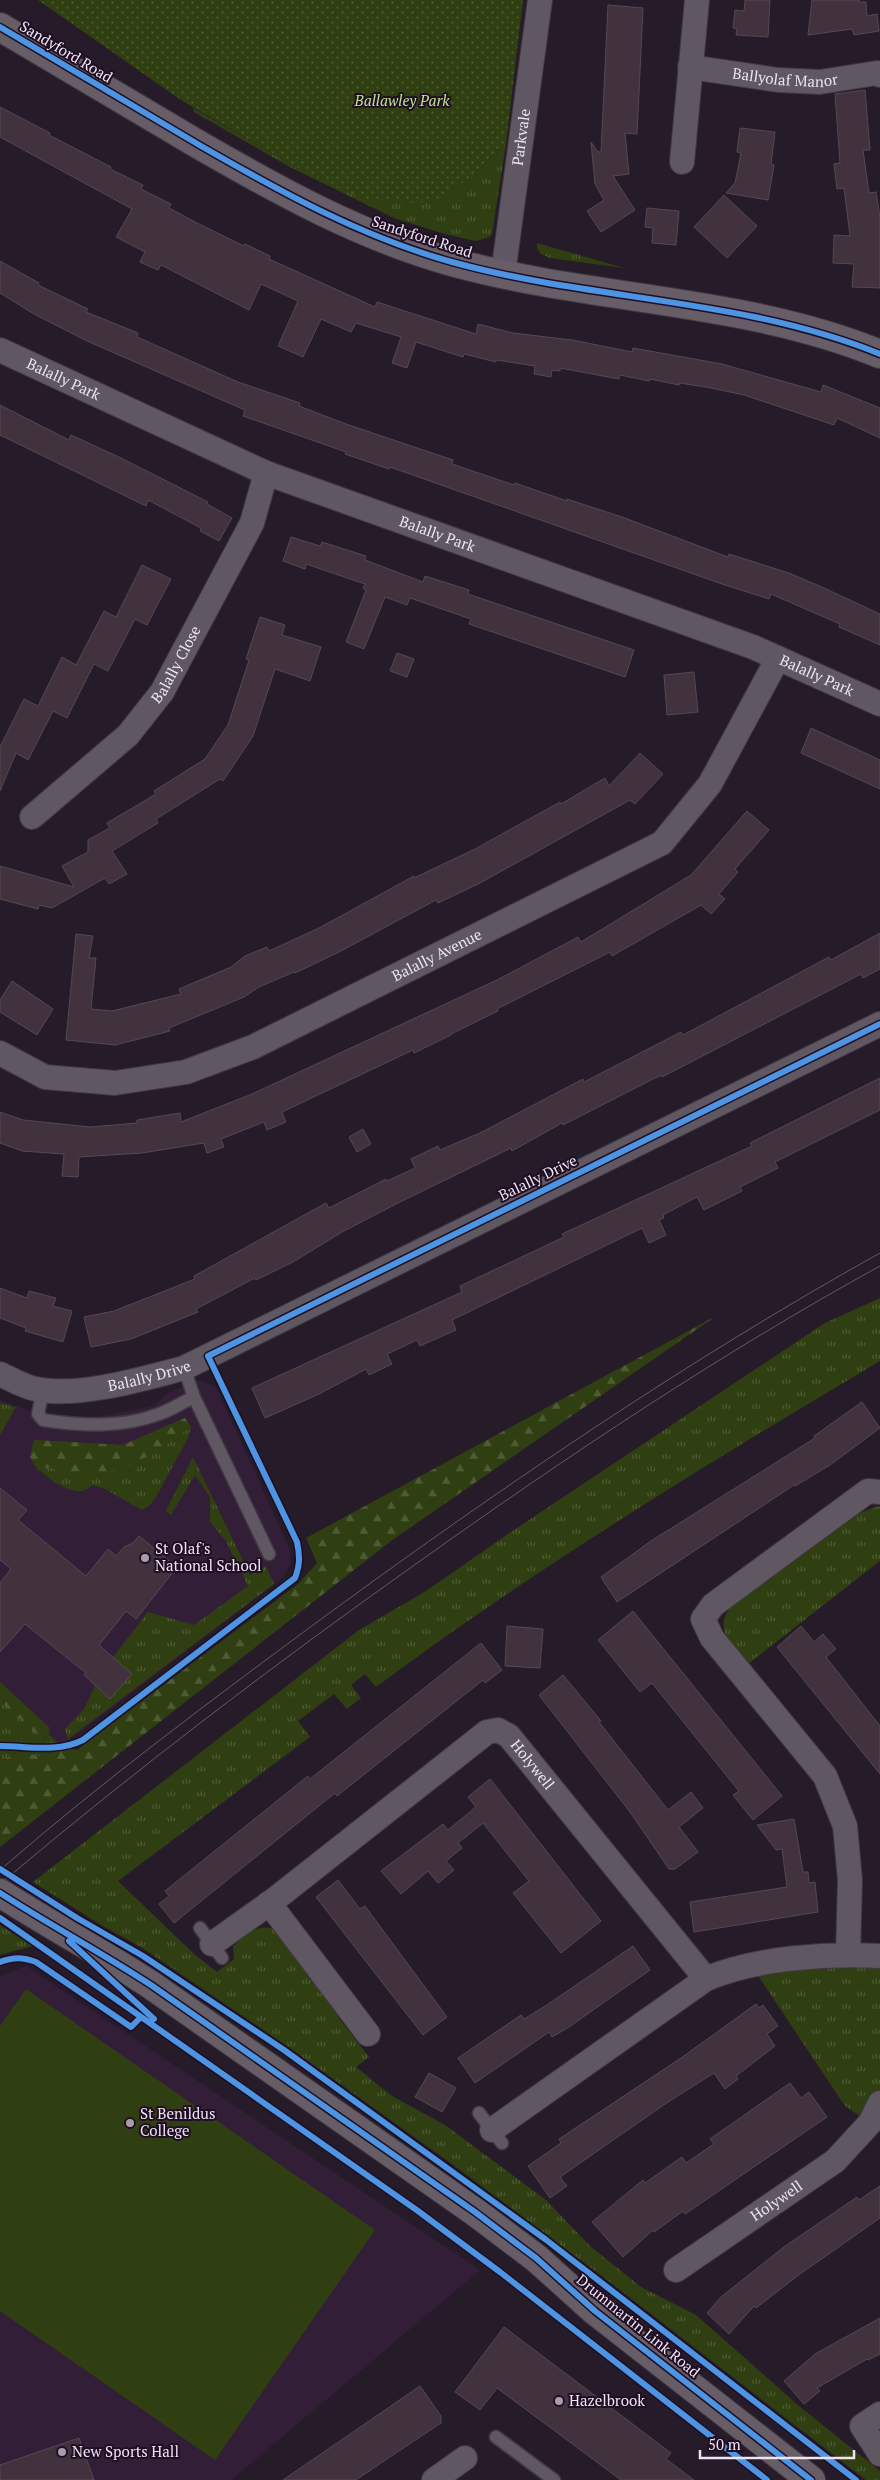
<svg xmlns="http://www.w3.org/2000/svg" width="880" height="2480" viewBox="0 0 880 2480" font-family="'PT Serif',serif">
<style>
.built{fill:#331e38}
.grass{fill:url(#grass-tufts)}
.forest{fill:url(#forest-firs)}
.park{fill:url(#park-dots)}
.pitch{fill:#303f11}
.building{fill:#41323e;stroke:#544952}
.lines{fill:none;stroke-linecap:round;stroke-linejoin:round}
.service-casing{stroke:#403842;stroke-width:15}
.minor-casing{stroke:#403842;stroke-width:26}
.secondary-casing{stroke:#403842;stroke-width:30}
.service{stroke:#5f5761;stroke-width:12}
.minor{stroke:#5f5761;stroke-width:24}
.secondary{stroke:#665d66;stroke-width:28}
.tram{stroke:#625a64;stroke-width:1}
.cycleway-casing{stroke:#1f0e24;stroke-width:9}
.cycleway{stroke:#4d94e3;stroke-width:6}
.poi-dot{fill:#a99dac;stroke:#1f0e24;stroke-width:2}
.labels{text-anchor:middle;stroke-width:4;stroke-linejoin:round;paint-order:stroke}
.street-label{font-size:15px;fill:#efe3f2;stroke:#1f0e24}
.park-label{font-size:15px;font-style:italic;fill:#c0e48d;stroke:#1f0e24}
.poi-label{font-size:15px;fill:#efe3f2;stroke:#1f0e24;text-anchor:start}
</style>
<defs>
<pattern id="grass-tufts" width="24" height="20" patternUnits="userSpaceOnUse" patternTransform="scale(1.25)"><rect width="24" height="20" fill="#303f11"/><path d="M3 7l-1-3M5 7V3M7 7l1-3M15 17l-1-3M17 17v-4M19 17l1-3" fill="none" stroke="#4e5b34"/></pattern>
<pattern id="forest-firs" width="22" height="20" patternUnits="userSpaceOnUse" patternTransform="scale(1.25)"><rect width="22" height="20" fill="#303f11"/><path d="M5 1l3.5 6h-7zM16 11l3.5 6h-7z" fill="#4e5b34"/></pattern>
<pattern id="park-dots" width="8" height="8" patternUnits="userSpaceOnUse" patternTransform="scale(1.25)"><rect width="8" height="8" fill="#303f11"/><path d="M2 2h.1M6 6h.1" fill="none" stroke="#4e5b34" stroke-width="1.8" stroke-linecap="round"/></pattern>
</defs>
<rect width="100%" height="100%" fill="#261c29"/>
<path class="built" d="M200 1380 216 1387 290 1550V1565L282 1578 62 1746 0 1690V1400L36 1413 92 1418 153 1406 170 1392Z
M26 1966 480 2270 231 2480H0V1976Z"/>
<path class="grass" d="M193 108 291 164 343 190 477 172 506 143 492 234 490 237 476 241 445 234 394 218 290 167 194 112Z
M537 243 624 268 550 258 541 254 537 248Z
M880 1298V1361C708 1463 536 1568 376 1687L365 1674 351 1685 361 1698 347 1709 334 1694 298 1721 310 1737 118 1881 194 1954 217 1972 234 1959 233 1947C244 1935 257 1923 274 1929L339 2010 338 2017 369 2057 356 2067 392 2096 445 2125 546 2200 591 2247 641 2287 696 2315 799 2406 880 2471V2480H866L598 2273 452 2164 290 2048 141 1947 103 1926 33 1882 359 1630 426 1591 508 1534 825 1323Z
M0 1403 16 1407 0 1435Z
M185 1418 191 1427 188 1438 156 1497 150 1505 142 1510 105 1489 93 1485C90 1487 86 1490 83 1491 66 1493 38 1474 33 1459 31 1453 33 1446 34 1440L123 1445Z
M193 1457 250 1575 266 1566 274 1584 68 1739 65 1729 84 1709 95 1686 110 1699 113 1657 148 1612 194 1625 248 1586 226 1541 210 1522V1497L195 1475 171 1515 166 1511Z
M878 1506 880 1507V1561L748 1664C733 1646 713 1630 730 1608L860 1513Z
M0 1690 62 1746 43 1757 19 1751 0 1762Z
M0 1925 32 1946 0 1955Z
M880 1956V2103L870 2123 845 2106 751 1965Z"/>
<path class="forest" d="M716 1316 391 1541 0 1847V1762L19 1751 43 1757 62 1746 77 1750 298 1584 317 1563 306 1538Z
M185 1418 191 1427C170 1442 149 1458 125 1467 106 1475 67 1476 49 1467L38 1471 30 1457 34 1440 123 1445Z
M0 1682 49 1727 50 1733 39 1736 0 1701Z"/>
<path class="park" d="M38 0H523L506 143 477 172 444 197 419 203 368 199 343 191 291 164 181 100Z"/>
<path class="pitch" d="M26 1989 375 2230 215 2460 0 2311V2026Z"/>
<path class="building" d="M745 0H770L768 37 736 35 737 29 733 28 735 10 744 11Z
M812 0H859V2H866L867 16 877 14 879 31 854 35 852 29 808 35Z
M608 5 643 8 637 134 625 133 629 174 613 176 635 210 601 232 587 211 604 200 595 184 591 142 598 152H601Z
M865 90 870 150H863L869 193 876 192 880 218V288L852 287 854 264 833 263 834 235 850 236 844 188 837 189 834 164 840 163 835 94Z
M0 107 50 133 49 135 111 167 110 169 143 185 141 189 171 204 169 208 197 223 244 246 245 244 270 256 269 259 375 307 377 302 476 334 478 324 513 333 572 340 632 352 633 348 722 364 821 392 823 385 880 408V438L837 418 834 425 744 395 711 388 680 383 679 385 650 379 649 381 620 375 619 379 560 368V371L552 370 551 377 534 374 535 366 496 360V362L464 354 463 357 416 342 407 368 392 363 401 337 356 323 351 332 321 319 303 357 278 346 298 301 261 284 249 310 161 265 158 270 140 262 145 252 116 237 132 209 0 137Z
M740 128 775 132 771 164 774 165 768 200 726 193 735 183 741 153 737 152Z
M724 195 757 226 727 258 694 227Z
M647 208 679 211 676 245 652 243 653 228 645 227Z
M0 261 39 283 38 285 88 309 86 312 138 333 137 337 238 382 300 403 299 406 346 424 453 460 452 464 514 485 515 483 567 501V499L622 517 728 557 729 554 789 573 824 588 880 614V645L839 627 840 624 771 594 769 599 722 584 390 467 389 469 345 454 346 452 243 416 245 410 87 341 34 314 0 293Z
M0 405 69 440 71 435 121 458 208 502 207 504 232 518 219 541 200 531 201 528 148 500 146 506 0 435Z
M291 537 320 546 322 542 366 556 365 560 423 582 425 576 469 590 468 594 634 650 625 677 469 624 471 619 410 598 407 605 385 597 364 649 346 642 366 590 363 588 365 584 306 564 305 569 283 561Z
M142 565 171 579 147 625 135 619 108 671 94 664 67 718 53 711 28 760 16 753 0 791V747L24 699 38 706 62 657 76 665 104 611 116 617Z
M260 617 285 625 282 635 321 647 310 681 275 669 253 736 223 781 220 779 156 819 158 823 112 851 127 874 109 884 105 878 52 908 39 905 38 909 0 899V866L74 887 62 866 88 852V840L110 828 107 823 156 794 154 791 205 759 228 725 249 660 246 659Z
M397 653 414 659 407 677 390 671Z
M694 672 698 712 667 715 664 675Z
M811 728 880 760V789L801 753Z
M640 753 663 774 635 804 630 800 480 883 438 903 436 900 339 952 295 973 294 972 259 987 244 997 169 1028 170 1031 115 1045 66 1040 76 934 93 936 89 958H96L91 1009 112 1011 181 994 179 989 231 967 245 956 267 947 269 951 319 928 414 876V878L475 849 560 802 561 804 605 778 609 786Z
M747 811 769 830 735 869 738 872 719 894 725 899 711 914 701 905 612 956 610 952 497 1009 498 1011 451 1034V1035L414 1053 413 1050 282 1112 286 1122 267 1130 264 1122 221 1139 224 1147 207 1153 204 1143 142 1153 79 1157 78 1177 62 1176 64 1154 22 1151 0 1143V1112L23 1120 90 1127 137 1123V1120L180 1113 181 1122 252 1094 499 979 578 937 581 942 691 875Z
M880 933V969L863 978 861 974 662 1077 661 1075 563 1125 562 1123 512 1151 511 1148 398 1203 342 1232 293 1262 256 1280 255 1278 196 1309 198 1312 131 1339 91 1347 84 1317 114 1311 195 1279 194 1276 326 1203 329 1208 386 1179 387 1181 415 1168 411 1159 438 1146 440 1150 482 1132 583 1079 584 1082 681 1032 683 1035 829 957 831 960Z
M12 981 53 1009 37 1035 0 1012V1000Z
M880 1078V1110L775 1162 778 1168 740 1187 742 1191 704 1210 697 1197 663 1215 664 1218 659 1220 666 1235 649 1243 642 1228 452 1320 456 1330 420 1346 417 1340 387 1354 392 1364 369 1375 366 1369 319 1394 265 1418 252 1388 462 1292 460 1286 564 1237 562 1234 752 1146 750 1143Z
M363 1129 371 1144 357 1152 349 1137Z
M0 1288 27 1298 29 1291 56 1298 53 1306 72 1311 63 1342 25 1331 26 1328 0 1318Z
M862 1402 880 1428 830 1465 795 1486 794 1485 617 1602 601 1577 651 1541 815 1438 814 1436Z
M0 1488 27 1510 18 1520 86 1576 108 1549 116 1556 124 1547 133 1543 139 1536 177 1567 136 1619 126 1611 99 1645 132 1674 110 1699 84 1675 86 1673 25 1624 0 1652V1583L11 1569 0 1560Z
M633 1611 782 1796 753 1820 733 1795 739 1791 652 1683 640 1692 598 1640Z
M507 1626 543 1629 540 1668 505 1666Z
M801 1626 814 1642 823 1634 836 1649 826 1657 880 1726V1774L777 1647Z
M481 1643 502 1670 485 1683 483 1680 337 1796 335 1793 174 1923 159 1904 169 1896 165 1891 308 1776 310 1779Z
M563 1675 601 1721 599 1722 668 1810 691 1792 703 1808 679 1827 698 1852 675 1869H669L630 1812 539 1695Z
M490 1779 601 1921 561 1953 513 1893 529 1881 483 1823 458 1843 462 1848 446 1861 454 1870 438 1883 428 1871 401 1894 381 1871 443 1824 448 1830 476 1807 468 1797Z
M794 1819 803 1872H808L809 1883 815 1882 818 1912 694 1932 690 1902 787 1887 782 1849 776 1850 757 1825Z
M338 1880 360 1909 365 1906 447 2017 423 2035 316 1897Z
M633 1946 650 1970 569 2027 552 2037 549 2032 475 2083 458 2058 521 2015 524 2019 547 2005Z
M756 2004 759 2008 763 2005 778 2026 767 2034 775 2046 736 2076 738 2079 725 2089 714 2073 668 2102 560 2177 567 2186 550 2198 528 2166 561 2143 559 2139 681 2058Z
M429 2073 456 2088 442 2112 415 2097Z
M790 2083 801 2098 809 2092 827 2117 685 2214 683 2211 654 2232 653 2230 623 2257 592 2222 643 2180 645 2183 682 2157 686 2163 714 2144 710 2139Z
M880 2186V2218L800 2274 756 2308 754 2306 729 2334 707 2313 721 2297 784 2247 857 2197 859 2200Z
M880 2318V2354L868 2360 867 2359 817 2388 820 2391 804 2404 784 2381 815 2354Z
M504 2327 671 2453 666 2459 694 2480H621L497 2388 480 2410 455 2392Z
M420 2386 441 2416V2423L381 2463 356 2480H283Z
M79 2438 94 2480H0V2465Z"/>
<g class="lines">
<defs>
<path id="service" d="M184 1368 194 1397 269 1554
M43 1390 38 1414 43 1420C82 1426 122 1428 159 1414 171 1410 183 1402 194 1397
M200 1928 222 1958
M479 2113 502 2143
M496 2437 554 2480"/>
<g id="minor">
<path id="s1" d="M690 67 778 80 820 82 877 73 880 75"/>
<path d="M682 162 697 0"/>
<path id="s2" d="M503 274 540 0"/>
<path id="s3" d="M0 350 266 473 753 647 880 704"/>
<path id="s4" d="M32 817 128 735 162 692 252 523 266 473"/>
<path id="s5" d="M0 1053 45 1077 115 1083 186 1072 253 1047 662 843 710 784 778 658"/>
<path id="s6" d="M0 1374C11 1379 24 1387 36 1389 78 1398 142 1379 184 1368L880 1024"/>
<path d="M269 1903 368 2034"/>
<path id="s7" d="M212 1944 274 1900 487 1732 498 1730 509 1736 706 1979"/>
<path d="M848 1954 850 1880 845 1826 825 1776 712 1638 703 1619 713 1605 868 1491 880 1492"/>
<path d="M492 2130 706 1979C755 1958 827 1953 880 1956"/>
<path id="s8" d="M676 2270 835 2161 870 2123 880 2103"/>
<path d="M880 2414 862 2426 880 2454"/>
<path d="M434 2480 465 2458"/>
</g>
<path id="secondary" d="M0 27C67 67 134 107 201 146 281 192 362 237 452 262 593 301 743 298 880 354
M0 1893C50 1925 102 1953 151 1985L475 2212 536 2258 595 2311 811 2480"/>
</defs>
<use href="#service" class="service-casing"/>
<use href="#minor" class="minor-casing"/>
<use href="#secondary" class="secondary-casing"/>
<use href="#service" class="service"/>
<use href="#minor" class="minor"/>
<use href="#secondary" class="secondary"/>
<path class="tram" d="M0 1870C105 1779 217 1696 328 1614 506 1484 688 1360 880 1253
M0 1884C135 1770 276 1663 420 1561 569 1455 720 1354 880 1266"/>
<defs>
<path id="cycleway" d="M0 27C67 67 134 107 201 146 281 192 362 237 452 262 593 301 743 298 880 354
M0 1746C28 1746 57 1753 83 1740L295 1578C300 1565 300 1556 297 1542L208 1356 880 1024
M0 1869 77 1918 143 1956 284 2050 545 2239 856 2480
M0 1893C50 1925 102 1953 151 1985L475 2212 536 2258 595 2311 811 2480
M0 1918 418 2211 500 2272 767 2480
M69 1941 154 2019
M0 1962C13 1957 23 1957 36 1962L131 2027 141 2017"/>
</defs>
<use href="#cycleway" class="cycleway-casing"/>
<use href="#cycleway" class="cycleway"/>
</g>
<g class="poi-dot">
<circle cx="145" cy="1558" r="5"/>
<circle cx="130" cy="2123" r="5"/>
<circle cx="559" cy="2401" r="5"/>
<circle cx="62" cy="2452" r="5"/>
</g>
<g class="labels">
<g class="street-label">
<text transform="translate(66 52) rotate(31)" y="5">Sandyford Road</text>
<text dy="5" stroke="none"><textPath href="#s1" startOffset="96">Ballyolaf Manor</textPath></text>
<text dy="5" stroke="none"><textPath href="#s2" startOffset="138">Parkvale</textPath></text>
<text transform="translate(422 237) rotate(18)" y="5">Sandyford Road</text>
<text dy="5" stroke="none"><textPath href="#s3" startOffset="70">Balally Park</textPath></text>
<text dy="5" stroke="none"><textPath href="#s3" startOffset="475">Balally Park</textPath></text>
<text dy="5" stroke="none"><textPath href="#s4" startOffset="212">Balally Close</textPath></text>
<text dy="5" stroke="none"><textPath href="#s3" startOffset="880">Balally Park</textPath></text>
<text dy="5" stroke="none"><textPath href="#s5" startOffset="470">Balally Avenue</textPath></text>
<text transform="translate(538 1178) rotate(-26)" y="5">Balally Drive</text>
<text dy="5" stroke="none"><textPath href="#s6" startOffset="154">Balally Drive</textPath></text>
<text dy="5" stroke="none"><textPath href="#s7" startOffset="408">Holywell</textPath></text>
<text dy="5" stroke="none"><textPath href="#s8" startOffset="122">Holywell</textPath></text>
<text transform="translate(638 2326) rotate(39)" y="5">Drummartin Link Road</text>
</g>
<g class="park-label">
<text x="402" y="106">Ballawley Park</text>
</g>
<g class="poi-label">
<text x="155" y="1554">St Olaf's<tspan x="155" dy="17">National School</tspan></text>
<text x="140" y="2119">St Benildus<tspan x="140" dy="17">College</tspan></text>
<text x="569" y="2406">Hazelbrook</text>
<text x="72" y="2457">New Sports Hall</text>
</g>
</g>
<path d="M700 2450v8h154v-8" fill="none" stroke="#efe3f2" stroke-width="2.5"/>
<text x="708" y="2450" font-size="15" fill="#efe3f2" stroke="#1f0e24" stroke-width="4" paint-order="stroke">50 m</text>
</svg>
